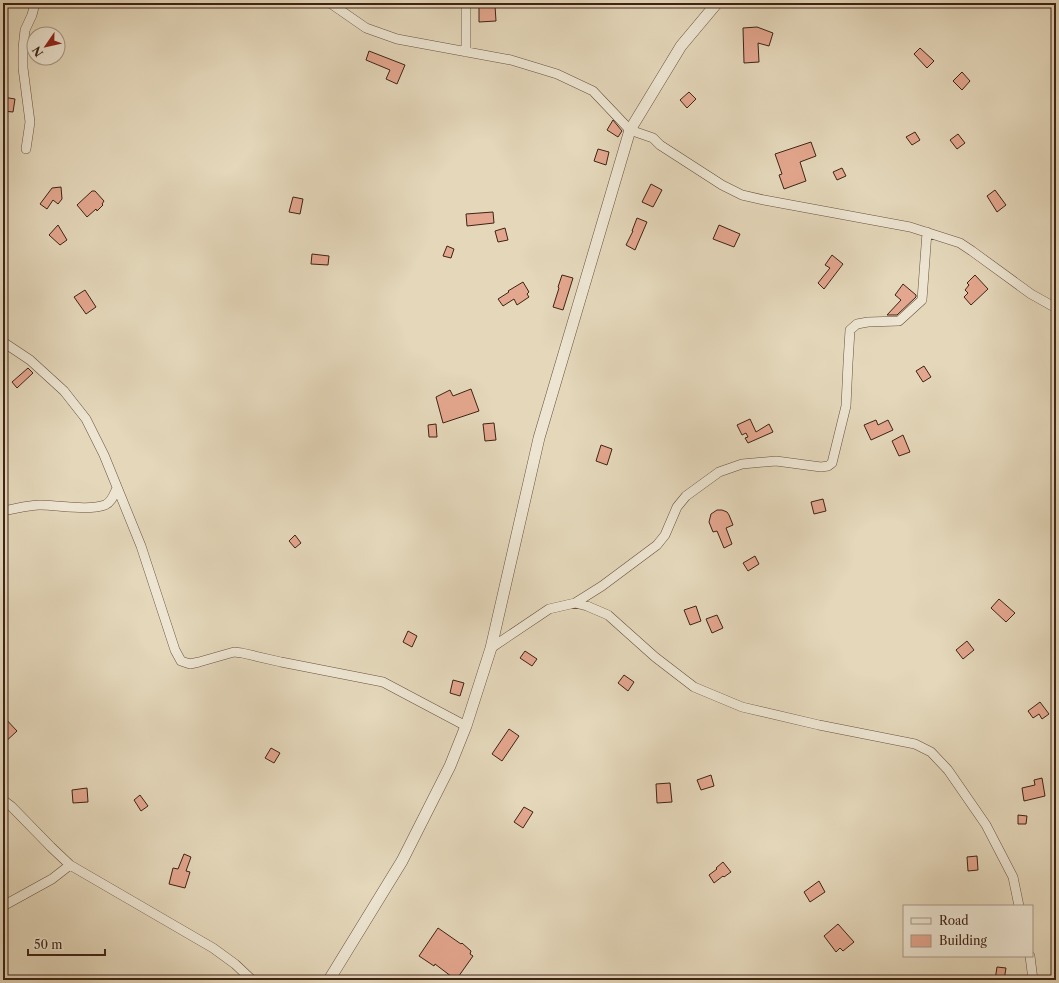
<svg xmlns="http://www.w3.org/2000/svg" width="1059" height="983" viewBox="0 0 1059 983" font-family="'Libre Caslon Text',serif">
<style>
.building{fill:#e3a68e;stroke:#3e2314}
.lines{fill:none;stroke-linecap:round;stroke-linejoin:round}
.minor-casing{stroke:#68503e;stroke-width:10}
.tertiary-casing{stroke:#68503e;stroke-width:12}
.minor{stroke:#ede5d2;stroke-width:9}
.tertiary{stroke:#ede5d2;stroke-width:11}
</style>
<rect width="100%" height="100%" fill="#e4d7ba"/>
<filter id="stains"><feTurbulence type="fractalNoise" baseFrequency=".005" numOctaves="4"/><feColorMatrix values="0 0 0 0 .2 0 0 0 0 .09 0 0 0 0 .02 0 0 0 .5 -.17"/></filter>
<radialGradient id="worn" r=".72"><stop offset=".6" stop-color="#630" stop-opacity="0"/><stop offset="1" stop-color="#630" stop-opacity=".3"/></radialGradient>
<path class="building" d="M495 6 496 21 479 22V7Z
M757 27 773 33 769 46 758 43 759 62 744 63 743 28Z
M920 48 934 61 927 68 914 54Z
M369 51 405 65 397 84 386 79 390 70 366 60Z
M962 72 970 81 962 90 953 81Z
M689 92 696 99 687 108 680 100Z
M3 97 15 99 13 112 3 111Z
M613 120 622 131 618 137 607 130Z
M915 132 920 140 912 145 906 137Z
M958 134 965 143 957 149 950 140Z
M811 142 816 156 800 162 806 181 784 189 779 175 782 174 775 154Z
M598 149 609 152 606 165 594 161Z
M842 168 846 176 837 180 833 172Z
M651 184 662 190 653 207 642 202Z
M61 187 62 199 58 204 53 200 47 209 40 204 52 188Z
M995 190 1006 205 997 212 987 196Z
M92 191H95L104 201 102 204 103 205 97 211 96 209 87 217 77 205Z
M293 197 303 199 300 214 289 212Z
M493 212 494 223 467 226 466 214Z
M637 218 647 222 635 250 626 245 633 231H632Z
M58 225 67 240 60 245 49 235Z
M719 225 740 234 734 247 713 239Z
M505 228 508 240 498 242 495 231Z
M447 246 454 249 451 258 443 256Z
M312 254 329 256 328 265 311 264Z
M832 255 843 264 824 289 818 283 830 268 825 265Z
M562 275 573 278 563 310 553 307 559 288 558 287Z
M975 275 988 289 971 305 964 297 968 293 965 290 969 285 967 283Z
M523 282 529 292 527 294 529 297 517 305 514 299 503 306 498 299 509 292 508 291Z
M903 284 916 295V297L897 315H887L901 300 895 295Z
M85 290 96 307 86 314 74 297Z
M924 366 931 377 923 382 916 371Z
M28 368 33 373 17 388 12 382Z
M471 389 479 411 443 423 436 397 450 390 453 396Z
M750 419 756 432 769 424 773 432 748 443 745 438 748 437 746 433 742 435 737 425Z
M876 420 878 425 888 420 893 430 871 440 864 425Z
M494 423 496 440 485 441 483 424Z
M436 424 437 437H429L428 425Z
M903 435 910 452 899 456 892 441Z
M601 445 612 449 607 465 596 461Z
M823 499 826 511 814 514 811 502Z
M717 510H722L727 512 729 515 733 525 726 528 732 544 724 548 717 531 713 532 709 522 711 514Z
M295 535 301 543 295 548 289 541Z
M755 556 759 564 748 571 743 563Z
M999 599 1015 613 1006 622 991 608Z
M696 606 701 621 690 625 684 610Z
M717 615 723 628 712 633 706 619Z
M408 631 417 636 412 647 403 642Z
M967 641 974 650 963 659 956 650Z
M525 651 537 659 532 666 520 658Z
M624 675 634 682 628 691 618 683Z
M453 680 464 683 460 696 450 693Z
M1040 702 1049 714 1042 719 1039 714 1033 718 1028 711Z
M3 716 17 731 3 744Z
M509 729 519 736 502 761 492 754Z
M271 748 280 753 274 763 265 758Z
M711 775 714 786 701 790 697 780Z
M1042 778 1045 796 1024 801 1022 788 1035 785 1034 780Z
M670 783 672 802 657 803 656 784Z
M87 788 88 802 73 803 72 790Z
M140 795 148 806 141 811 134 800Z
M524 807 533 812 523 828 514 822Z
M1018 815 1027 816 1026 824H1018Z
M184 854 191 857 186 871 190 872 185 888 169 884 173 868 178 869Z
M977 856 978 870 968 871 967 857Z
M723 862 731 872 724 877 723 876 714 883 709 875 717 869 716 868Z
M819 881 825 892 810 902 804 892Z
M838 924 854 942 843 951 840 948 836 952 824 936Z
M438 928 461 944 462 943 471 951 470 954 473 956 456 980 435 964 434 966 419 956Z
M997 967 1006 968 1004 980H995Z"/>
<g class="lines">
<defs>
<path id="minor" d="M330 3 366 28 397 39 511 60 557 74 593 91 630 130 653 138 660 145 722 185 742 195 764 200 910 227 960 243 972 251 1031 294 1056 308
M466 52V3
M26 149 30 122 23 68V48L25 30 32 15 35 3
M3 342 30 360 64 391 86 419 104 455 141 546 175 650 181 661 190 664 199 662 234 652 242 653 281 662 383 682 466 726
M3 511C15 509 28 505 40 505 58 505 88 511 105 505 112 502 114 494 117 488
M575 603 602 586 657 545 665 535 677 507 686 496 719 472 742 464 776 461 821 467 828 466 832 463 846 406 848 363 850 330 857 324 868 322 899 321 922 300 927 232
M491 648 549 609 575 603 587 606 608 615 655 657 694 687 742 707 819 725 915 744 931 752 948 770 986 825 1013 877 1019 906
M3 800 11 806 51 847 70 865 213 948 235 964 252 980
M3 906 52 879 70 865
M1030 956 1033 980"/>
<path id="tertiary" d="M329 980 402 861 450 766 466 726 491 648 539 438 630 130 681 46 717 3"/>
</defs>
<use href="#minor" class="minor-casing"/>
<use href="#tertiary" class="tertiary-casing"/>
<use href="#minor" class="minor"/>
<use href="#tertiary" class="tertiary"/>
</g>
<rect width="1059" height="983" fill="none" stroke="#e4d7ba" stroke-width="16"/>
<rect x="4" y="4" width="1051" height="975" fill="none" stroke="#3e2314" stroke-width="2"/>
<rect x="8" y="8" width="1043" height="967" fill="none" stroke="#3e2314"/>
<rect x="903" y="905" width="130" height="52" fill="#ede5d2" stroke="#a79786"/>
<rect x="911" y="918" width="20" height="6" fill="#ede5d2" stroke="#a79786"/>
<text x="939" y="925" font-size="12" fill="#3e2314">Road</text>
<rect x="911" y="935" width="20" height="12" fill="#e3a68e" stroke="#a79786"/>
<text x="939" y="945" font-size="12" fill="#3e2314">Building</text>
<g transform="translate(46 46) rotate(236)"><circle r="19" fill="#ede5d2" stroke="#a79786"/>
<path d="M0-3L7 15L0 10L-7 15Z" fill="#8f2418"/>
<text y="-6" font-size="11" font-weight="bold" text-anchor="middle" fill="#3e2314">N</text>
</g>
<path d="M28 949v6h77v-6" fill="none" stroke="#3e2314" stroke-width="2"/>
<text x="34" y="949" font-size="12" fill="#3e2314" stroke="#ede5d2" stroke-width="3" paint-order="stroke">50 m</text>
<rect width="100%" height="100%" filter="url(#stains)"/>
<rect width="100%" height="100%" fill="url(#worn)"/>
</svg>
